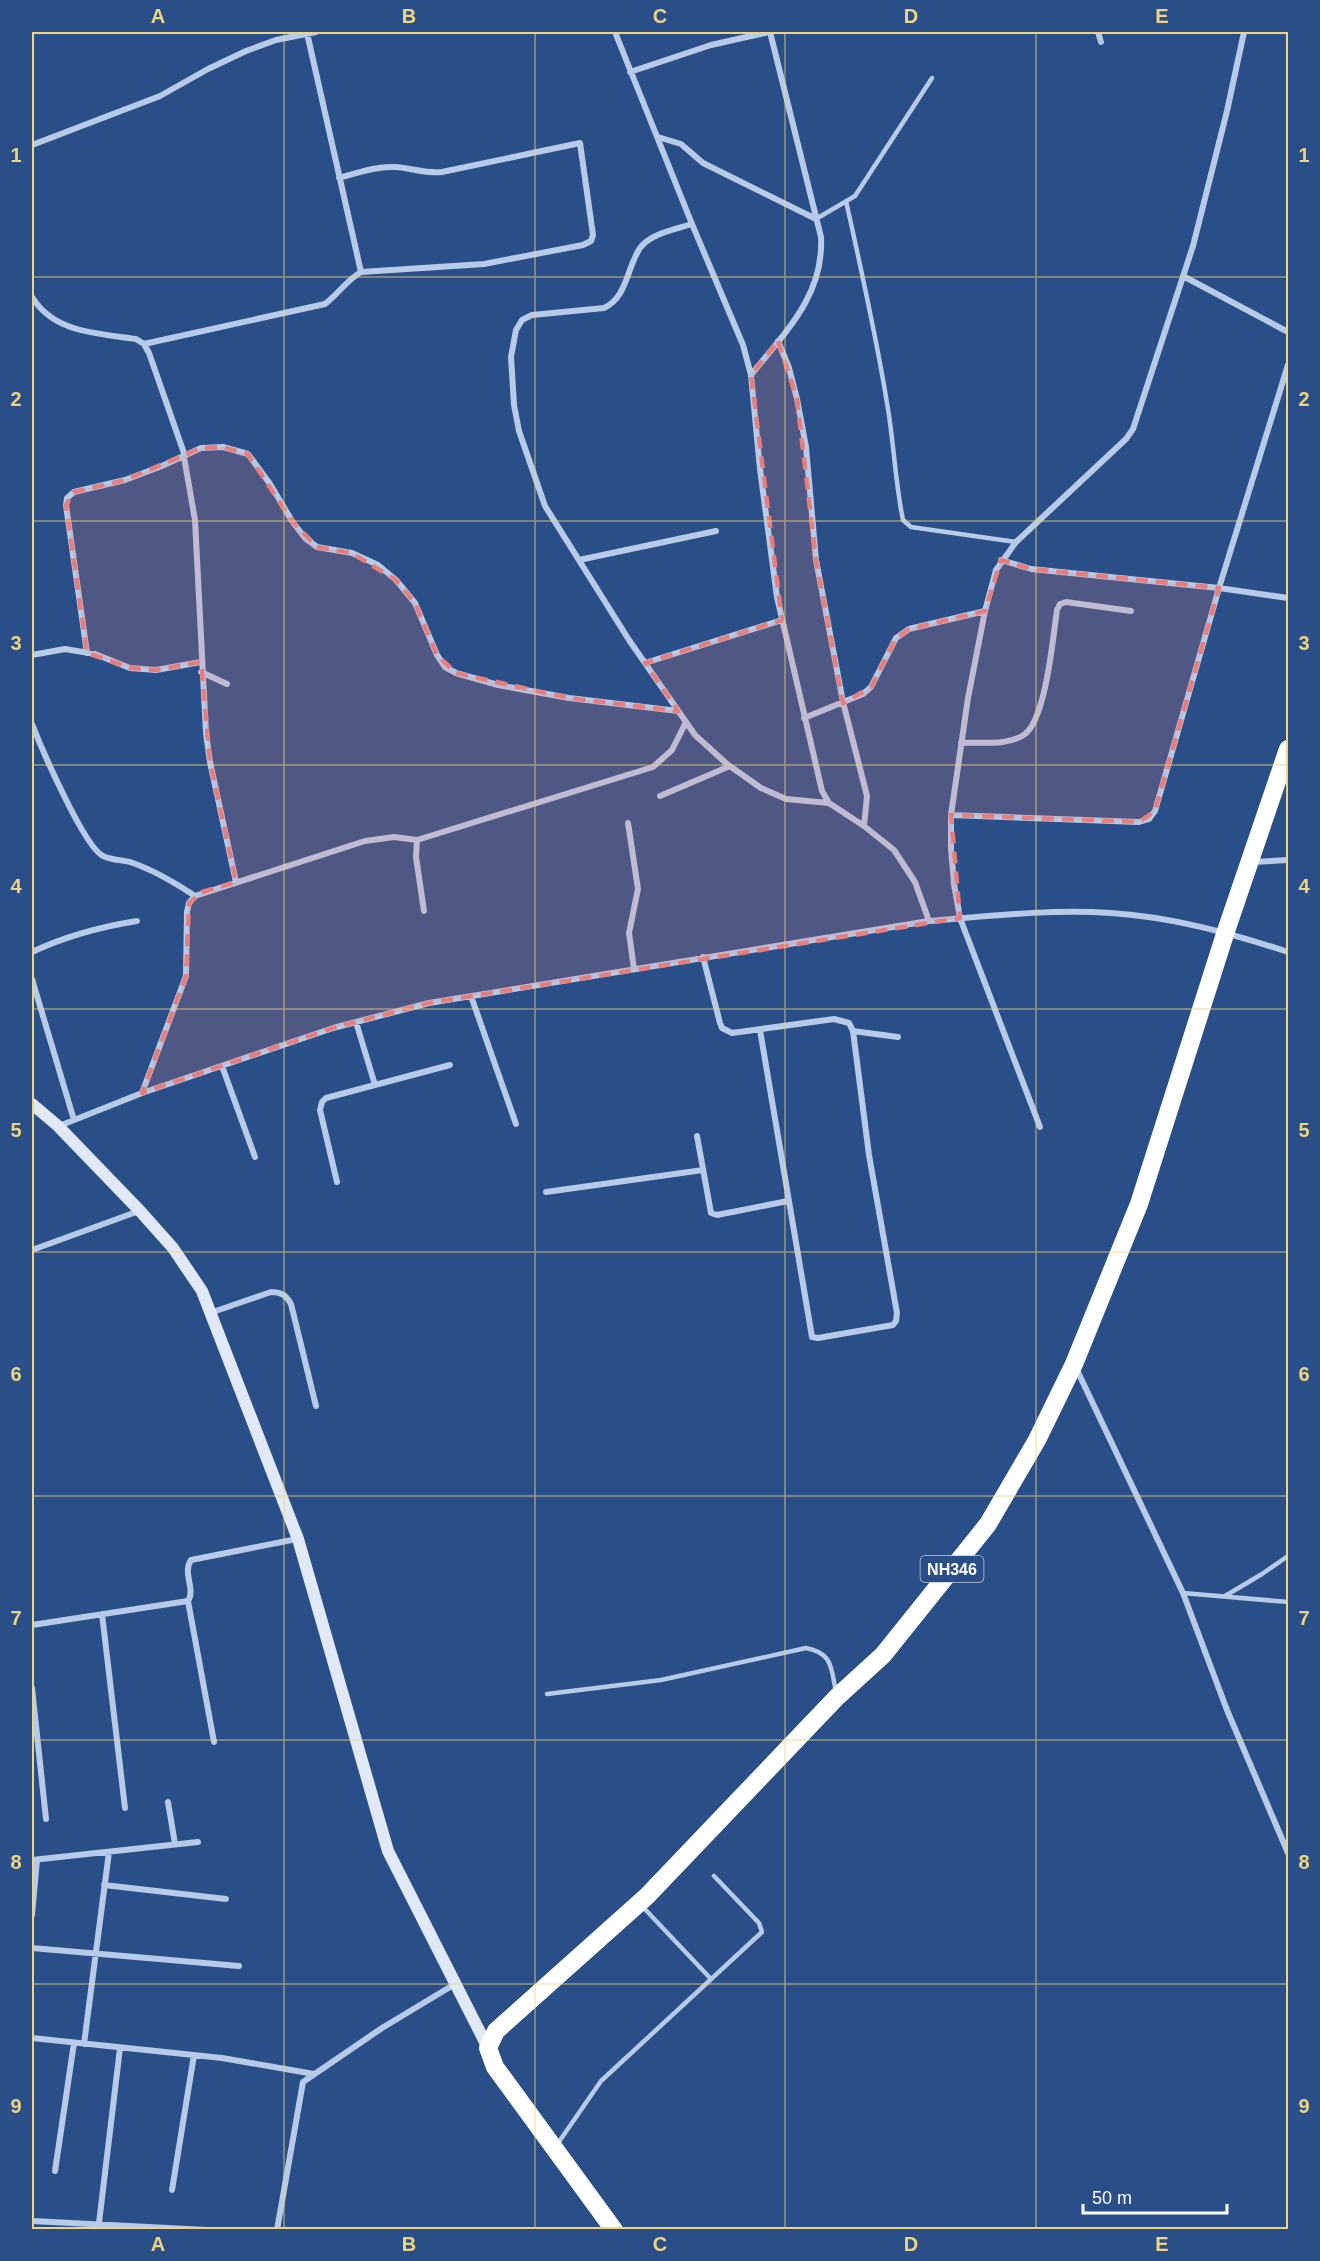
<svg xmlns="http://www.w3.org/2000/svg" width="1320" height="2261" viewBox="0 0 1320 2261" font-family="Arial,sans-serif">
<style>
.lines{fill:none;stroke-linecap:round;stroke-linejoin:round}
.lane{stroke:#b7cae8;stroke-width:4.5}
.street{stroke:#b7cae8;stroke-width:6}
.secondary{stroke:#e1e9f7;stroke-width:12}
.highway{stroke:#fff;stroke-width:18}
.marked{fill:#e67e7e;fill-opacity:0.2;stroke:#e67e7e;stroke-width:4.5;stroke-dasharray:12 8;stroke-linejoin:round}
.grid{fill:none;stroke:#eed47f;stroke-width:1.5;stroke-opacity:0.55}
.labels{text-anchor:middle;stroke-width:4.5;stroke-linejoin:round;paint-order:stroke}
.shield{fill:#2a4e88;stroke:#bfcadb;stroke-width:1.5}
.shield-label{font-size:16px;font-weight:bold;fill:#fff}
.neatline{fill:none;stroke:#eed47f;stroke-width:2}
.grid-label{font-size:20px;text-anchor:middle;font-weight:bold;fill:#eed47f}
</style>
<rect width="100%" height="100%" fill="#2a4e88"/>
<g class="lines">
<path class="lane" d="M846 201C861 268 876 335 887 403 894 442 895 482 903 520L911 527 1016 542
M816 219 855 196 932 78
M1183 1593 1288 1602
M1225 1596 1262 1574 1288 1556
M547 1694 661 1680 806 1648C833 1653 831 1668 836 1692
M641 1905 711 1979
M556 2146 601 2081 762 1932 759 1923 714 1876"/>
<path class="street" d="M615 32 692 224 743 345 751 375 760 469 777 597 822 791 829 803 864 826 894 850 915 882 929 921
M1098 32 1101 42
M307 33 361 272
M630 72 711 45 769 32
M658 137 681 144 703 163 816 219
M32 145 160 96 208 69 246 51 276 40 316 32
M692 224C676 229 650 234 640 248 627 267 627 298 604 308L532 315 522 320 516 330 511 357 514 405 519 431 545 506 629 640 695 735 727 764 761 788 786 799 829 803
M1183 276 1288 332
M32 297C54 333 97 333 136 339L144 344 149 353 185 456
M778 341 789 368 797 399 806 447 816 560 843 702 867 796 864 826
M144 344 325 304C338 294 347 280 361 272L484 264 583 245 591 241 593 235 580 143 442 172C426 174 412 168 395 167 377 166 357 173 339 178
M751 375C785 332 824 296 821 237L770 32
M184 457 195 520 206 733 210 762 236 882
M579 560 716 531
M1001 560 1031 569 1219 588 1288 598
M87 653 66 505 67 498 74 492 125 480 162 466 201 448 223 447 248 454 270 484 292 521 305 538 317 547 352 553 378 565 396 580 415 603 437 655 445 667 456 673 498 685 569 698 678 711
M32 655 65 649 95 654 130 668 156 670 201 662
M645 663 782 620
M201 672 227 684
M804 718 863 694 871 687 896 638 909 629 985 611
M32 724C41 747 84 847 103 856 111 860 122 860 130 862 154 870 174 882 195 896
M961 743C980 742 1010 746 1025 734 1046 718 1053 637 1057 610L1060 604 1066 602 1131 611
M660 796 730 766
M951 815 1139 822 1149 819 1155 811 1219 588 1288 365
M628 823 638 889 629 933 634 969
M417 840 416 857 424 911
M1253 862 1288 860
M32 952C66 936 99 927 137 921
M703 957 720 1023 722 1028 732 1033 834 1019 849 1023 853 1031 869 1155 897 1313 896 1321 893 1325 818 1338 812 1337 760 1030
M32 979 74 1120
M471 996 516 1124
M356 1022 375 1085
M853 1031 898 1037
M222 1066 255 1157
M142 1093 186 976 187 912 189 903 195 896 365 841 394 837 417 840 653 767 672 750 686 722
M59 1126 142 1093 333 1028 429 1003 929 921C989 916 1050 909 1111 913 1172 917 1230 933 1288 952
M1040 1127 960 918 954 884 951 849V815L968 698 985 611 996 570 1016 542 1126 439 1133 429 1193 246 1227 111 1244 32
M697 1136 711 1213 717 1215 788 1201
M337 1182 320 1110 322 1102 326 1098 450 1065
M546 1192 703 1170
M32 1250 139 1211
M210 1313 271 1292C281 1292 286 1295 291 1304L316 1406
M1077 1370 1183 1593 1227 1710 1288 1853
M188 1601 214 1742
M102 1614 125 1808
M32 1625 188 1601C196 1589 182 1573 191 1560L297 1539
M32 1688 46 1819
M168 1802 175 1844
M32 1860 198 1842
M104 1885 226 1899
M32 1915 37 1860
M32 1948 239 1966
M32 2038 222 2058 314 2074
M84 2044 109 1852
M55 2171 74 2043
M172 2190 194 2055
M32 2221 207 2230
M99 2223 120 2048
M277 2230 303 2082 382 2028 455 1984"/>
<path class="secondary" d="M32 1104 58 1126 140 1211 173 1248 202 1291 298 1539 388 1851 488 2048"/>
<path class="highway" d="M614 2230 495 2067 488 2048 496 2031 647 1896 837 1697 883 1655 988 1524 1037 1440 1074 1364 1139 1204 1226 931 1288 749"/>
</g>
<path class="marked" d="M778 341 797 399 816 560 843 703 871 687 896 638 909 629 985 611 1001 560 1031 569 1219 588 1155 811 1139 822 951 815 960 918 429 1003 333 1028 142 1093 186 976 189 903 202 892 236 882 210 762 201 662 156 670 130 668 87 653 66 505 74 492 125 480 201 448 223 447 248 454 292 521 317 547 352 553 396 580 415 603 437 655 456 673 569 698 678 711 645 663 782 620 751 375Z"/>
<path class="grid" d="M284 32V2230M535 32V2230M785 32V2230M1036 32V2230M32 277H1288M32 521H1288M32 765H1288M32 1009H1288M32 1252H1288M32 1496H1288M32 1740H1288M32 1984H1288"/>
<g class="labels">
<rect class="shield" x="920.5" y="1556" width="63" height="26" rx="4.5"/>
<g class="shield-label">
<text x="952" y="1575">NH346</text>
</g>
</g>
<rect width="1320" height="2261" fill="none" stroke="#2a4e88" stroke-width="66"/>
<path d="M1083 2204v9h144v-9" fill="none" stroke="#ffffff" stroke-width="3"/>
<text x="1092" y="2204" font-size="18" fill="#ffffff" stroke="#2a4e88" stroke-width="4.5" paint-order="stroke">50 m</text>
<rect x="33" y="33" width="1254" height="2195" class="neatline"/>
<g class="grid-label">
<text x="158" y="23">A</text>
<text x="409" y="23">B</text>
<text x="660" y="23">C</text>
<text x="911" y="23">D</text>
<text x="1162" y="23">E</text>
<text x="16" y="162">1</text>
<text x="1304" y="162">1</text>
<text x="16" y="406">2</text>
<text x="1304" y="406">2</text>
<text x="16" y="650">3</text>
<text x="1304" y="650">3</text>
<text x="16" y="893">4</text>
<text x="1304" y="893">4</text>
<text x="16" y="1137">5</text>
<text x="1304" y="1137">5</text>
<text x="16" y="1381">6</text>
<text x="1304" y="1381">6</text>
<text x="16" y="1625">7</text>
<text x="1304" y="1625">7</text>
<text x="16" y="1869">8</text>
<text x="1304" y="1869">8</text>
<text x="16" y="2113">9</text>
<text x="1304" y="2113">9</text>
<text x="158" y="2251">A</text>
<text x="409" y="2251">B</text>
<text x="660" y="2251">C</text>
<text x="911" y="2251">D</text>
<text x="1162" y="2251">E</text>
</g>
</svg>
